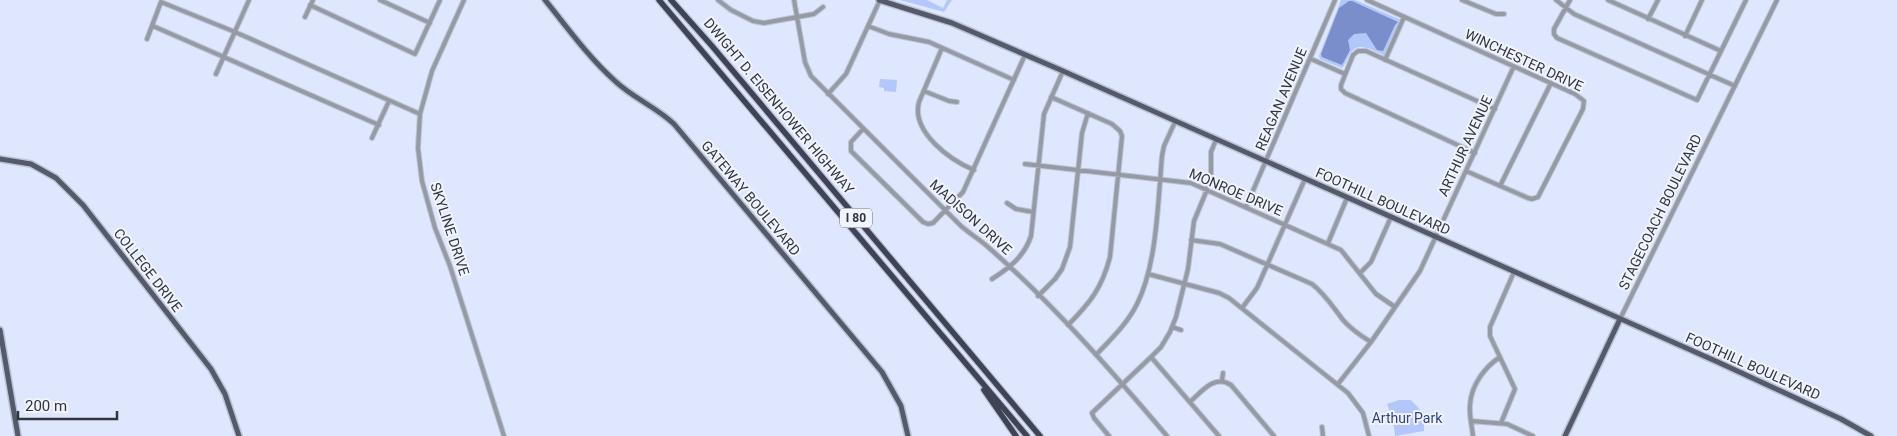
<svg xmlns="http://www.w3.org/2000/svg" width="1897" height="436" viewBox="0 0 1897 436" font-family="Roboto,sans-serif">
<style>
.green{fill:#b4c7fa}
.water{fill:#798ecb}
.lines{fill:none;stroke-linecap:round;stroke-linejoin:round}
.minor-casing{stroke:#bbc3d7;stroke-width:6}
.major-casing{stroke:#bbc3d7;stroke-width:8}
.highway-casing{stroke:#bbc3d7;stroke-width:8}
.minor{stroke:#969aa3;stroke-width:4}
.major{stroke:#545a6a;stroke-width:5}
.highway{stroke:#3e4456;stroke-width:5.5}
.labels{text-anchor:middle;stroke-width:4;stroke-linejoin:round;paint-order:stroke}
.shield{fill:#f1f4fd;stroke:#6b6e77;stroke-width:1}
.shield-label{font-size:12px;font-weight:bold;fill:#31353d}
.street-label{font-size:14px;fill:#31353d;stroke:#f1f4fd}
.park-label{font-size:14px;fill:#2e428c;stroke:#f1f4fd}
</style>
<rect width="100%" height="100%" fill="#dee7fd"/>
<path class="green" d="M900 0H927L943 8 947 0H952L944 12Z
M1341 0H1355L1401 20 1386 54 1384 55C1373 51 1358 40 1350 54 1347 59 1346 64 1342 68L1320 59 1319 56Z
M880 79 897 80 896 92 884 91V88L879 87Z
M1399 400H1411L1424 414V431L1395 436 1393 419 1387 404Z"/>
<path class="water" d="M1349 1H1352L1398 22 1395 25 1383 51 1377 50 1366 33 1354 34 1348 40 1350 50 1342 65 1322 57 1321 54 1339 8Z"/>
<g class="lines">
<defs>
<path id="minor" d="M380 0 430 23
M464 0 432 71 420 114 418 148 422 181 435 228 450 266 504 436
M718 0 731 10 753 21 764 23 814 14 823 7
M794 0 805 62 811 76 961 226C969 233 979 239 988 247 1053 304 1111 370 1167 436
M1367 0 1575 94 1584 101 1583 109 1538 197 1532 199 1528 198 1466 171
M1462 0 1496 14H1504
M1556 0 1574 14 1735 86
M1570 0 1554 29V34L1557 38 1697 100 1746 0
M1608 0 1721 51
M310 5 415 54 440 0
M305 17 313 0
M1648 19 1658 0
M153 26 379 125
M868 26 889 34 929 42 1014 80
M1685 36 1702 0
M147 39 161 2 235 32 420 114
M942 48 919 102C911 132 950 160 974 170
M1311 59 1345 74
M1385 60 1404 17
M216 74 249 0
M924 91 949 101 957 102
M828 94 846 74 880 0
M1051 97 1112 124 1120 131 1122 136 1110 257C1102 288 1090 303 1068 325
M863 129 851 142V151L923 222 928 224 933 223 963 192 1025 55
M372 138 389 101
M1475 153 1345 93 1341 89V85L1353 55 1358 51H1366L1495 109
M1025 164 1191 183 1341 250 1376 294 1395 307
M1500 186 1551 83
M1007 203 1016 209 1033 212
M1246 207 1335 0
M1191 240 1220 244 1312 284C1325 294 1333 307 1343 320 1351 329 1361 336 1371 342
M1328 243 1347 198
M1360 273 1371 262 1391 217
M1148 274 1219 293 1229 298 1348 393 1363 413 1369 436
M992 279C1009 268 1024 257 1031 236L1044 114 1063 71
M1038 296 1055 279 1062 269 1070 247 1082 133 1088 113
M1242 308 1257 288 1305 179
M1620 319 1777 0
M1172 327 1181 330
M1096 355C1111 339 1127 324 1137 304 1157 265 1158 201 1162 156L1164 146 1175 122
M1151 357 1219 436
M1222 381 1223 373
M1338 384 1371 342 1420 271 1514 66
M1190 402C1202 391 1215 374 1231 385L1274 436
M1471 421 1507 424 1533 436
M1501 423 1515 389 1490 336V327L1514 272
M1322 427 1323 436
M1109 436 1094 418 1092 413 1151 357 1161 347 1170 332 1176 317 1188 269 1194 221 1211 180V152L1216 140
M1473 436C1472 426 1469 415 1470 405 1471 385 1485 367 1500 357"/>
<path id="major" d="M545 0C567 27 589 58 615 81 633 98 656 107 674 124L882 372 901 406 908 436
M879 0 952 23 1063 71 1720 363 1841 419 1871 436
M0 159 31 164 56 178 83 205 211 369 225 394 239 436
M0 330 18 436
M1565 436 1620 319"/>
<path id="highway" d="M659 0 1027 436
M671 0 712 46 1040 436
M984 390 1016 436"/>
</defs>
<use href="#minor" class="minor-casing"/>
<use href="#major" class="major-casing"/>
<use href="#highway" class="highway-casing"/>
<use href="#minor" class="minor"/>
<use href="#major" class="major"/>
<use href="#highway" class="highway"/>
</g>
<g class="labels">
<rect class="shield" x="840" y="208.5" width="32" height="19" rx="4"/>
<g class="shield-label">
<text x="856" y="222">I 80</text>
</g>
<g class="street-label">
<text transform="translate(1524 60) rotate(25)" y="5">WINCHESTER DRIVE</text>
<text transform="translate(1281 99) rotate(-67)" y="5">REAGAN AVENUE</text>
<text transform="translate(779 106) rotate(50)" y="5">DWIGHT D. EISENHOWER HIGHWAY</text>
<text transform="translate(1465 146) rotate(-65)" y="5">ARTHUR AVENUE</text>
<text transform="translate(1236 192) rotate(23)" y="5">MONROE DRIVE</text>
<text transform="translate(751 198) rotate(50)" y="5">GATEWAY BOULEVARD</text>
<text transform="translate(1383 201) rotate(24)" y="5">FOOTHILL BOULEVARD</text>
<text transform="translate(1660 212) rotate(-64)" y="5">STAGECOACH BOULEVARD</text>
<text transform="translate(971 217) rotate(42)" y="5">MADISON DRIVE</text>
<text transform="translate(450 229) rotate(72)" y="5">SKYLINE DRIVE</text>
<text transform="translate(148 270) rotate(52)" y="5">COLLEGE DRIVE</text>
<text transform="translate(1753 366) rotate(24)" y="5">FOOTHILL BOULEVARD</text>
</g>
<g class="park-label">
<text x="1407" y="423">Arthur Park</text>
</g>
</g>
<path d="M18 411v8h99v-8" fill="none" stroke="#31353d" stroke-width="2.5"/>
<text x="25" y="411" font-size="15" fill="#31353d" stroke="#f1f4fd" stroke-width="4" paint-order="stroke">200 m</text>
</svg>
